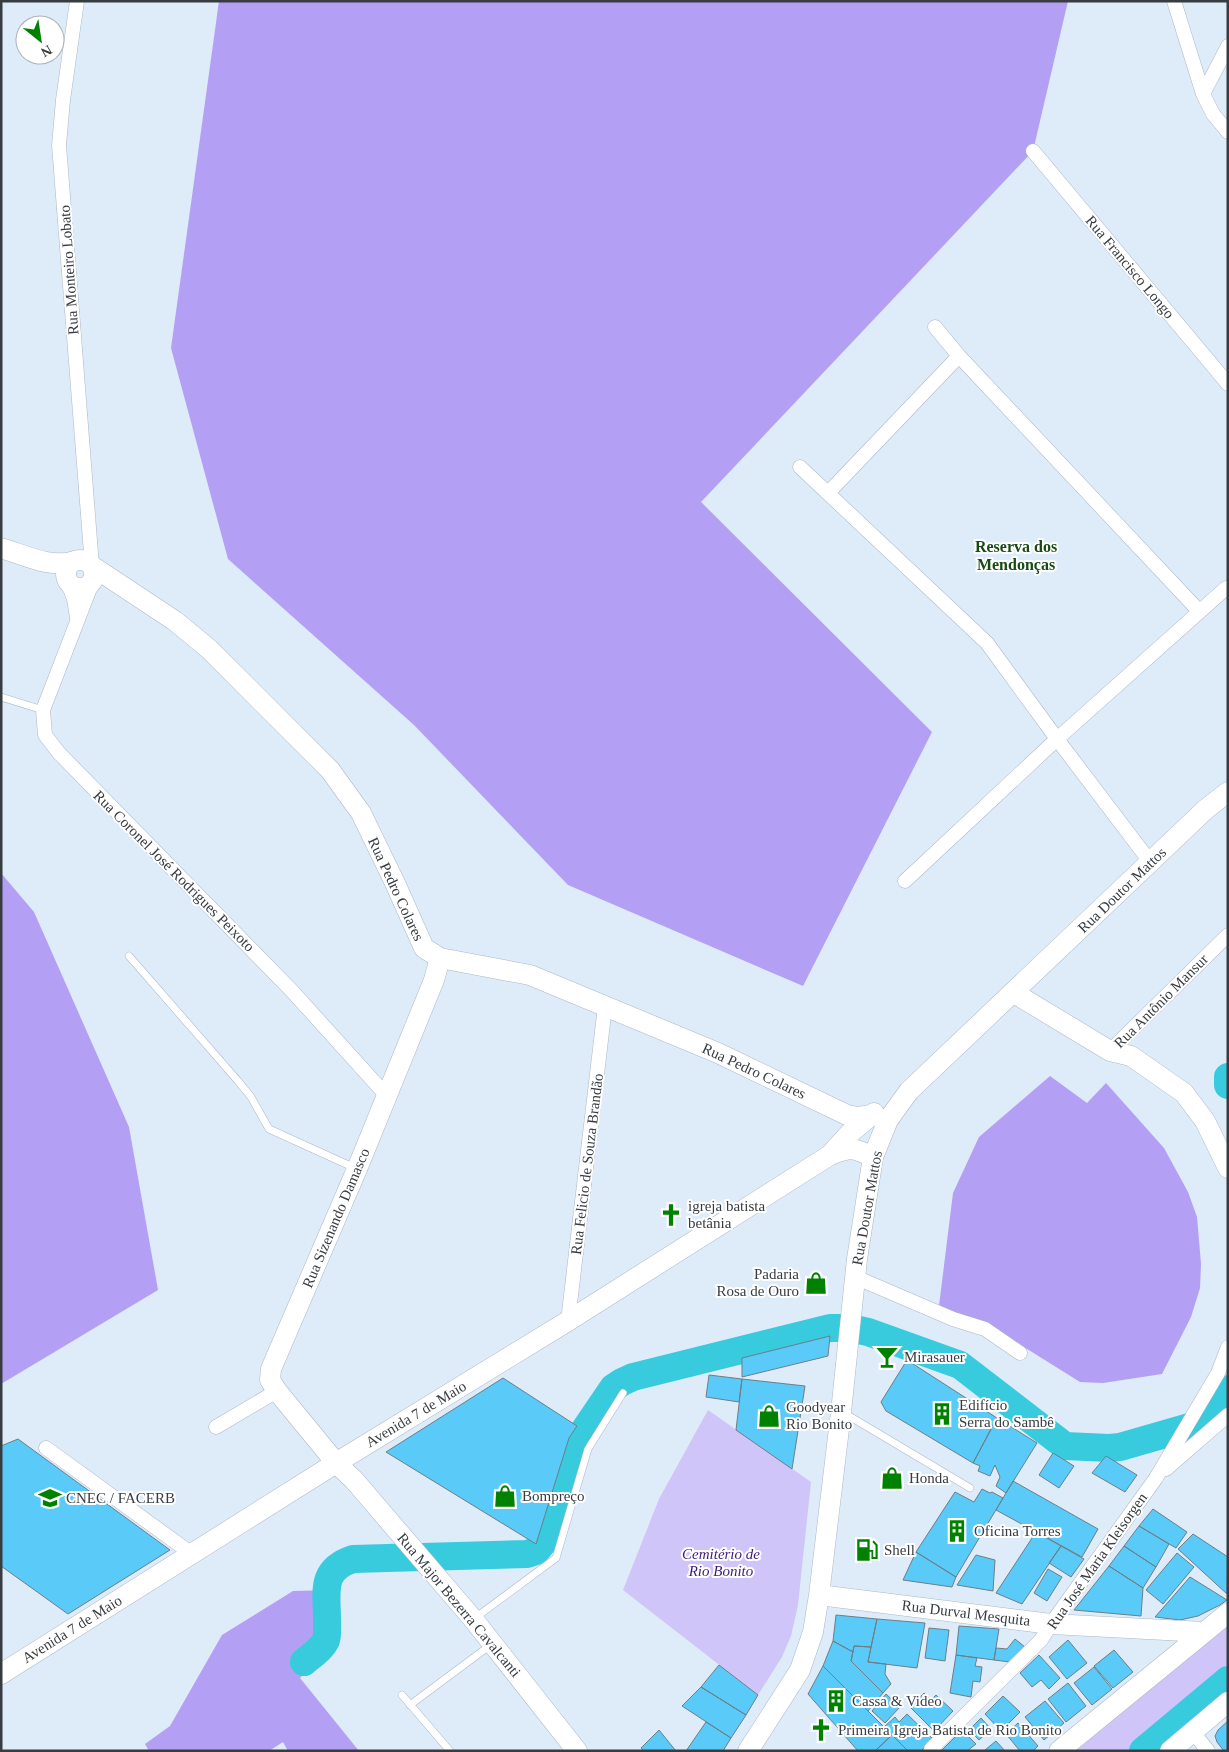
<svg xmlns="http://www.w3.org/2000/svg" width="1229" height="1752" viewBox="0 0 1229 1752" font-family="'Times New Roman',serif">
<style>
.green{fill:#d0c5f8}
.forest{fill:#b39ff4}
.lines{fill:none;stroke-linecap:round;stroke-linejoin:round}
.river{stroke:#37cbdd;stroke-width:28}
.building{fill:#5acaf9;stroke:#6d7e86}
.lane-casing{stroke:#acb8c5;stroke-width:8}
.street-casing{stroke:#acb8c5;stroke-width:15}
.secondary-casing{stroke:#acb8c5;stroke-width:21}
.lane{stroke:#fff;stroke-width:7}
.street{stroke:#fff;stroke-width:14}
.secondary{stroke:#fff;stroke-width:20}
.labels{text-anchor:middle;stroke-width:4;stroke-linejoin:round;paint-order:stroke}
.street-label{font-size:15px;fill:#373c41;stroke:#fff}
.poi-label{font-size:15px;fill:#373c41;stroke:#fff;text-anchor:start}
.park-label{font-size:15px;font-style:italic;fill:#3f197a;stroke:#fff}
.neighbourhood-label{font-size:16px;font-weight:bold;fill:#174a14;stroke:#fff}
</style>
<rect width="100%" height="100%" fill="#deebf9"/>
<path class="green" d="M708 1410 811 1482 798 1605 791 1636 782 1657 758 1695 623 1590 659 1499Z
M1228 1621V1680L1143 1751H1073Z"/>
<path class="forest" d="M219 1H1068L1033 151 701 502 932 732 803 986 568 885 414 725 228 559 171 348Z
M1 873 34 912 129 1127 158 1290 1 1384Z
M1050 1076 1087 1103 1106 1083 1164 1148 1188 1192 1197 1217 1201 1264 1200 1288 1191 1317 1162 1374 1103 1383 1080 1382 989 1325 939 1306 953 1193 979 1137Z
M334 1590C334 1604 338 1630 333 1643 328 1657 310 1667 300 1678L359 1751H288L283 1742 269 1751H149L145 1744 170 1726 222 1635 293 1591Z"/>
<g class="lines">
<path class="river" d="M1228 1077V1085
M304 1662C311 1656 322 1649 326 1640 328 1634 327 1626 327 1620 327 1591 320 1570 353 1559L527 1554 536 1551 542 1544 577 1441 613 1388 622 1382 633 1377 830 1328H850L868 1332 960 1365 1065 1446 1109 1448 1120 1447 1193 1426C1208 1418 1220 1405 1228 1389
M1143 1751 1228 1680"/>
</g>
<path class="building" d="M830 1336 828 1356 742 1377V1358Z
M907 1360 997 1418 973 1463 886 1411 881 1402Z
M709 1375 742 1379 739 1402 706 1397Z
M503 1378 577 1426 569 1438 536 1544 386 1452Z
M742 1379 805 1386 792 1469 736 1430Z
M997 1418 1037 1443 1006 1493 996 1486 1000 1477 995 1465 990 1476 978 1471 980 1466 973 1463Z
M18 1439 170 1550 68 1614 1 1566V1446Z
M1053 1453 1074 1466 1059 1488 1039 1475Z
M1106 1456 1137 1475 1125 1492 1092 1473Z
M1013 1481 1098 1529 1082 1557 996 1510Z
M982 1489 990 1493 992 1492 1003 1498 956 1577 916 1552 955 1492 974 1502Z
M1153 1509 1187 1532 1176 1548 1139 1526Z
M1139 1526 1169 1544 1156 1567 1124 1546Z
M1036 1532 1061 1546 1022 1604 996 1593Z
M1193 1534 1228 1557 1227 1594 1178 1549Z
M1061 1546 1084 1559 1071 1577 1049 1563Z
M1124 1546 1156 1567 1143 1588 1109 1566Z
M916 1552 956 1577 952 1587 903 1580Z
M1177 1553 1194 1567 1163 1604 1146 1590Z
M976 1555 995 1560 993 1591 957 1585Z
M1109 1566 1143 1588 1141 1616 1074 1610Z
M1048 1569 1062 1577 1047 1601 1034 1593Z
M1190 1577 1227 1600 1220 1605 1198 1616 1180 1620 1155 1617Z
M836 1615 877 1619 871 1647 854 1646 853 1652 833 1641Z
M877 1619 925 1623 917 1668 868 1662Z
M959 1626 999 1629 994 1660 956 1655Z
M929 1628 949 1630 945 1661 925 1658Z
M1015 1639 1025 1647 1010 1662 994 1660 996 1648 1007 1649Z
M1068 1640 1087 1663 1067 1679 1049 1657Z
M833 1641 853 1652 851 1661 883 1693 868 1711 823 1666Z
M854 1646 871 1647 868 1662 886 1664 885 1674 891 1684 883 1693 851 1661Z
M1114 1650 1133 1672 1113 1688 1094 1666Z
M956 1655 977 1658 975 1666 982 1667 980 1682 973 1681 971 1697 950 1693Z
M1039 1655 1060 1678 1049 1689 1041 1680 1032 1687 1020 1673Z
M719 1665 758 1695 746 1715 701 1687Z
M823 1666 892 1735 875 1751H858L808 1694Z
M1094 1667 1112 1689 1092 1705 1074 1683Z
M1068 1683 1086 1706 1066 1722 1048 1699Z
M701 1687 746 1715 731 1738 682 1706Z
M924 1693 931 1700 936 1695 953 1711 934 1731 910 1707Z
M886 1694 900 1707 885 1723 872 1711Z
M1003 1696 1020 1712 1001 1731 985 1714Z
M1045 1701 1064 1723 1044 1740 1025 1717Z
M907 1714 933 1739 921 1751H908L884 1727 895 1717 899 1722Z
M981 1718 991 1729 979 1740 969 1730Z
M1228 1721V1751H1224L1217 1742 1215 1736 1218 1730Z
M706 1722 731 1738 723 1751H686Z
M1018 1723 1038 1746 1033 1751H1020L1006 1734Z
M659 1730 676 1751H644L641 1748Z
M962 1730 976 1744 967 1751H941Z
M892 1735 908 1751H875Z
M996 1741 1005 1751H985V1750Z"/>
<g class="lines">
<defs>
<path id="lane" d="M1 697 43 710
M129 956 238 1081 251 1097 269 1129 355 1168
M844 1413 970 1488
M475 1618 556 1558 588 1449 623 1393
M402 1695 450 1751
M410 1705 492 1644"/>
<path id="street" d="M77 1 63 100 59 145 92 566
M1174 1 1203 94 1213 114 1228 132
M1203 94 1228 46
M1033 151 1228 384
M935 327 959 356 1199 611
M800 467 987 643 1057 739 1151 863
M828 493 959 356
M67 580 74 599 77 618
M92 583 43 710 45 735 59 753 292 991 387 1096
M905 881 1057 739 1226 588
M1110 1051 1228 935
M855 1277 953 1319 985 1329 1020 1353
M568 1321 605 1006
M216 1427 277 1391
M46 1448 192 1554
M1166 1469 1228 1415
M1193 1732 1208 1751
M931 1749 1041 1640 1051 1624 1156 1478 1218 1373 1228 1347"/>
<path id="secondary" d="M1 548C25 555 51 569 75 561
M66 574a14 14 0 1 1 28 0a14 14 0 1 1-28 0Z
M92 566 175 621 209 649 330 770 361 813 395 883 424 948 440 958 530 975 718 1053 847 1115 858 1117 872 1115
M440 958 434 980 357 1169 271 1369 270 1380 277 1391 336 1463 354 1480 473 1619 577 1751
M1014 993 1110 1051 1131 1056 1184 1093 1205 1121 1228 1168
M830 1155 849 1134 874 1113
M819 1595 1051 1624 1204 1632
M1 1674 336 1463 568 1321 830 1155C851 1147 852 1147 873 1157
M748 1751 800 1670 813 1632 819 1595 841 1412 857 1259 873 1157 888 1120 909 1091 1206 809 1228 792
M1059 1751 1228 1613
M1170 1751 1228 1702"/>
</defs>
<use href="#lane" class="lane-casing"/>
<use href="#street" class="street-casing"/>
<use href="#secondary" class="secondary-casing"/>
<use href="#lane" class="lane"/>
<use href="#street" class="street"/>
<use href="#secondary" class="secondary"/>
</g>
<defs>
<symbol id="church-bare" viewBox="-9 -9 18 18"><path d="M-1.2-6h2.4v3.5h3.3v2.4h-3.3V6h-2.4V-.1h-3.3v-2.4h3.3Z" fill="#008200" stroke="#fff" stroke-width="2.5" paint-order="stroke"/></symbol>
<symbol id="shop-bare" viewBox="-9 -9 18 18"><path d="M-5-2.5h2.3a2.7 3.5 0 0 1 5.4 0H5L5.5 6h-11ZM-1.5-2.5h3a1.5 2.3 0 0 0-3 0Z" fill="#008200" stroke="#fff" stroke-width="2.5" paint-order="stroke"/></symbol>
<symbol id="bar-bare" viewBox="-9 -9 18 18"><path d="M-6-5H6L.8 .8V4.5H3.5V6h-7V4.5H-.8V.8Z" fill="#008200" stroke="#fff" stroke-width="2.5" paint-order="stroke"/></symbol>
<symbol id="building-bare" viewBox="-9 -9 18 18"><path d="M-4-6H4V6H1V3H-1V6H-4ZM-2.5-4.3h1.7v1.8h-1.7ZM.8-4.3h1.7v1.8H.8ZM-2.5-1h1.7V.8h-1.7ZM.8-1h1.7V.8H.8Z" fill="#008200" stroke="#fff" stroke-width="2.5" paint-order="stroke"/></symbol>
<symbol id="school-bare" viewBox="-9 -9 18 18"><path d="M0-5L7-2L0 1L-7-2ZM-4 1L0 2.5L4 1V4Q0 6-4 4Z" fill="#008200" stroke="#fff" stroke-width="2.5" paint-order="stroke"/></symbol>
<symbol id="fuel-bare" viewBox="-9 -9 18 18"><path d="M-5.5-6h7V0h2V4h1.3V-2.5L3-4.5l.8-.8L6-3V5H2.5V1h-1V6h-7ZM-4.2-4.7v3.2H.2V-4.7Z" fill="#008200" stroke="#fff" stroke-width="2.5" paint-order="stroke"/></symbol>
</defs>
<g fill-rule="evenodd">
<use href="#church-bare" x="655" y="1199" width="32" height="32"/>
<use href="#shop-bare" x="800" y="1267" width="32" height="32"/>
<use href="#bar-bare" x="871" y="1341" width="32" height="32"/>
<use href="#building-bare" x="926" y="1398" width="32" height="32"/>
<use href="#shop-bare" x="753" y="1400" width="32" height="32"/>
<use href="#shop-bare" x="876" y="1462" width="32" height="32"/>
<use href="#shop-bare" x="489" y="1480" width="32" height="32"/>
<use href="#school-bare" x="34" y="1482" width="32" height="32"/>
<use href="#building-bare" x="941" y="1515" width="32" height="32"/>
<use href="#fuel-bare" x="851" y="1534" width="32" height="32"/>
<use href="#building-bare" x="820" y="1685" width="32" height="32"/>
<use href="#church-bare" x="805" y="1714" width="32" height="32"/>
</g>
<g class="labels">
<g class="street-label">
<text transform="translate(1130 267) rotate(50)" y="5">Rua Francisco Longo</text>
<text transform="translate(69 270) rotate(-94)" y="5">Rua Monteiro Lobato</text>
<text transform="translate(174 871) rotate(45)" y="5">Rua Coronel José Rodrigues Peixoto</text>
<text transform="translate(396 889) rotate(65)" y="5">Rua Pedro Colares</text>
<text transform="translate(1122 890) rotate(-44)" y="5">Rua Doutor Mattos</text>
<text transform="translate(1161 1001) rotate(-45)" y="5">Rua Antônio Mansur</text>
<text transform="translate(754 1071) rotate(25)" y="5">Rua Pedro Colares</text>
<text transform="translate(587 1164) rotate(-83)" y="5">Rua Felicio de Souza Brandão</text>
<text transform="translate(867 1208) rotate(-80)" y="5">Rua Doutor Mattos</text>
<text transform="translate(336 1218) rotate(-67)" y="5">Rua Sizenando Damasco</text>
<text transform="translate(416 1414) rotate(-31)" y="5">Avenida 7 de Maio</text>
<text transform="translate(1097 1561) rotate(-55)" y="5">Rua José Maria Kleisorgen</text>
<text transform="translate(459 1605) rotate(50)" y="5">Rua Major Bezerra Cavalcanti</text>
<text transform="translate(966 1613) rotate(7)" y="5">Rua Durval Mesquita</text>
<text transform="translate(72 1629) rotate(-32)" y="5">Avenida 7 de Maio</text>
</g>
<g class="poi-label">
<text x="688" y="1211">igreja batista<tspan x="688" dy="17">betânia</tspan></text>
<text x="799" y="1279" text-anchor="end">Padaria<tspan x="799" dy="17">Rosa de Ouro</tspan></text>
<text x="904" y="1362">Mirasauer</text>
<text x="959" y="1410">Edifício<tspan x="959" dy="17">Serra do Sambê</tspan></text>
<text x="786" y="1412">Goodyear<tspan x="786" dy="17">Rio Bonito</tspan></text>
<text x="909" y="1483">Honda</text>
<text x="522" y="1501">Bompreço</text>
<text x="66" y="1503">CNEC / FACERB</text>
<text x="974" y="1536">Oficina Torres</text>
<text x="884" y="1555">Shell</text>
<text x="852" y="1706">Cassa &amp; Video</text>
<text x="838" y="1735">Primeira Igreja Batista de Rio Bonito</text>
</g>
<g class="park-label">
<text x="721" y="1559">Cemitério de<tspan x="721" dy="17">Rio Bonito</tspan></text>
</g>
<g class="neighbourhood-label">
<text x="1016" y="552">Reserva dos<tspan x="1016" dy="18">Mendonças</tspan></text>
</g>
</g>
<rect width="1229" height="1752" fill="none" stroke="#373c41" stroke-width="5"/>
<g transform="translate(40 40) rotate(150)"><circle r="24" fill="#ffffff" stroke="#afb1b3"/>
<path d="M0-4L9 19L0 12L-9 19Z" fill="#008200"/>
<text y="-8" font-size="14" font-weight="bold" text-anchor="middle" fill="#373c41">N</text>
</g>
</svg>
